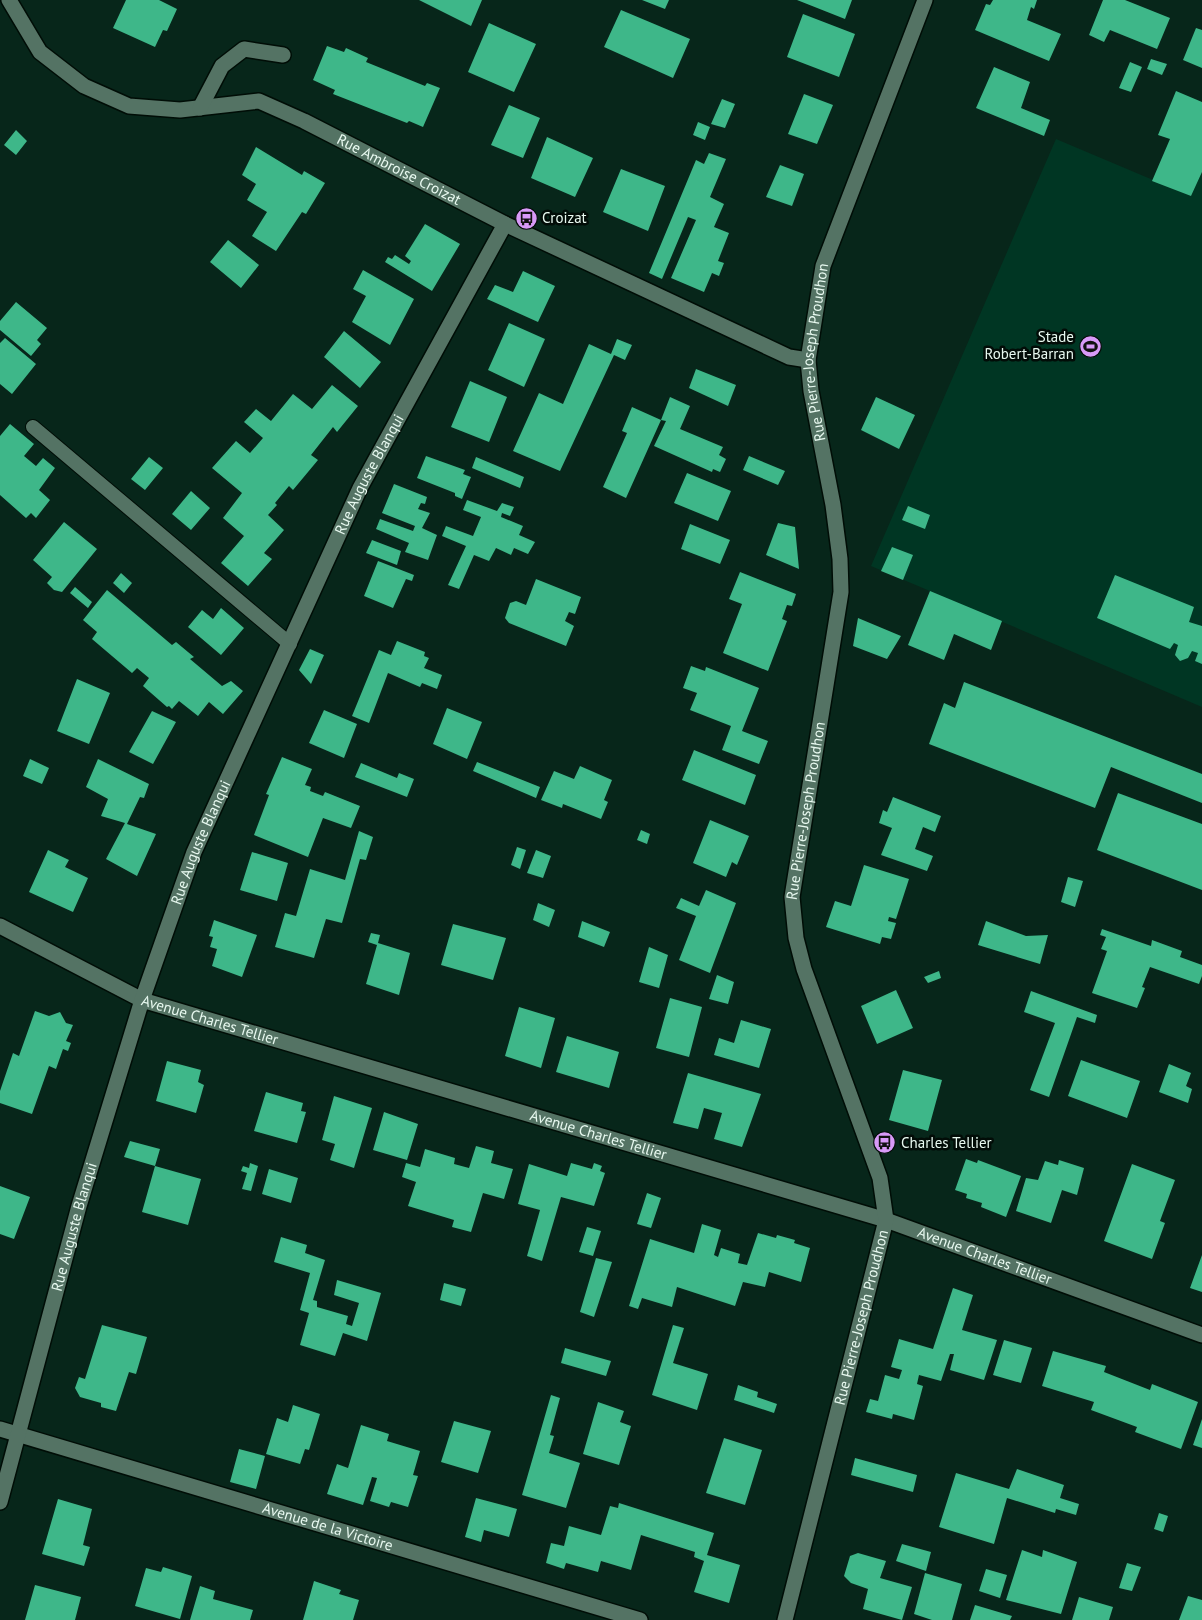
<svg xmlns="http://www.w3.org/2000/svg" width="1202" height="1620" viewBox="0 0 1202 1620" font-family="'PT Sans',sans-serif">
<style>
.green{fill:#003623}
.building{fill:#3eb789}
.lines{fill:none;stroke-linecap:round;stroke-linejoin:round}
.lane-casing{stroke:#000d06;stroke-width:16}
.street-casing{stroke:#000d06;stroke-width:18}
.lane{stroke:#547364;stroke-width:14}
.street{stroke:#547364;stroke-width:15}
.labels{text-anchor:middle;stroke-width:5;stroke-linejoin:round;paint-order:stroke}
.street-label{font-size:15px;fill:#e8f9f0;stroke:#020c07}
.poi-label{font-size:15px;fill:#e8f9f0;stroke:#020c07;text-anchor:start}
</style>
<rect width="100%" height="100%" fill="#07261a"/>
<path class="green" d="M1056 139 1191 196 1202 172V707L871 566Z"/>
<path class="building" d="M126 0H159L177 9 167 31 163 30 155 47 113 28Z
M419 0H482L471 26Z
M642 0H669L665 9Z
M797 0H852L845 19Z
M993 0H1037L1034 9 1031 7 1027 20 1061 34 1049 61 975 30 986 4 990 5Z
M1103 0H1125L1170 18 1157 49 1110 30 1104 42 1089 35Z
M621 10 690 39 673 78 604 47Z
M803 14 855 34 839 77 787 57Z
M489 23 536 44 514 92 468 72Z
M1196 28 1202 30V68L1183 60Z
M327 46 344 52 346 48 368 58 366 62 425 86 427 83 440 88 423 127 409 121 407 123 333 94 335 90 313 80Z
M1151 59 1167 64 1162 75 1147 69Z
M1130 62 1142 67 1131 92 1119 88Z
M994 67 1030 82 1021 108 1050 120 1044 136 976 108Z
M1176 91 1202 102V172L1191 196 1152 181 1170 139 1158 135Z
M804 94 833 105 817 144 788 134Z
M722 99 735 104 725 128 711 124Z
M509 105 540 118 523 158 491 145Z
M698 122 710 127 705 140 693 135Z
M16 130 27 141 16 155 4 145Z
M547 137 593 158 575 197 531 178Z
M256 147 302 175 304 171 325 183 306 214 302 212 276 251 252 236 267 212 247 200 256 184 242 175Z
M709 153 726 159 710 197 724 204 714 227 729 233 718 261 724 263 719 276 712 273 704 292 671 278 696 220 688 217 662 279 649 273 696 160 704 164Z
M780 165 804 174 792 206 766 197Z
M621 169 665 186 648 231 603 212Z
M425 224 460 244 432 291 385 262 388 257 392 259 395 255 409 264 411 261 405 256Z
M228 240 259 265 241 288 210 262Z
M363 270 414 299 390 345 352 322 366 296 353 289Z
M523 271 555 286 538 322 487 299 495 285 513 292Z
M16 302 47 328 37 340 41 344 31 356 0 330V321Z
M509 323 545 339 524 387 488 370Z
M344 331 381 362 360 388 324 357Z
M5 338 36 364 12 394 0 384V343Z
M617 339 632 345 625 360 614 355 560 471 513 451 539 393 563 404 589 344 611 354Z
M696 369 736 385 728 406 689 388Z
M470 381 507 397 489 442 451 427Z
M332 385 358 406 337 432 333 427 311 455 318 460 293 490 289 486 275 503 277 505 268 515 284 530 264 553 272 559 248 586 221 563 244 536 223 518 242 493 212 468 236 441 250 453 263 438 244 422 256 409 271 421 293 394 312 409Z
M670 397 690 406 680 429 723 447 719 455 726 459 720 472 713 469 712 472 654 446 666 421 661 420Z
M876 397 915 415 899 449 861 430Z
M632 407 661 420 626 498 603 487 627 433 622 431Z
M10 424 34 444 24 456 36 466 43 458 55 468 39 490 50 500 36 518 31 513 26 518 0 495V436Z
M426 456 465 470 463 474 471 477 462 499 455 496V493L417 478Z
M749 456 785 471 778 485 743 470Z
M149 457 163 468 145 490 131 479Z
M476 457 524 477 520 488 472 468Z
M687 473 731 491 718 521 674 503Z
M394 484 427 497 425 504 421 503 418 509 430 513 422 528 437 535 428 560 405 552 409 543 376 529 380 519 413 531 415 526 382 513Z
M191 491 210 508 191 530 172 514Z
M467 500 497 511 502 503 514 507 510 516 502 513 501 517 523 526 519 535 535 542 528 554 514 548 511 555 496 548 489 561 474 555 459 589 448 585 466 546 442 536 446 526 473 536 481 517 463 510Z
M908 506 930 515 925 529 902 520Z
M64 522 97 549 62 592 54 590 47 583 52 577 33 560Z
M778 523 795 527 799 569 766 555Z
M690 524 730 540 720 564 681 549Z
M372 540 401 551 397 565 366 553Z
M892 547 913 555 903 580 881 571Z
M378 561 414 575 412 581 406 579 393 608 364 596Z
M740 572 796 594 792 606 787 605 782 619 787 621 768 671 723 653 742 604 729 599Z
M121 573 132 583 124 593 113 583Z
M1115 575 1194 607 1189 622 1202 626V664L1195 661 1198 653 1192 651 1188 658 1180 661 1175 655 1178 645 1174 643 1170 649 1097 618Z
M536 579 581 597 575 614 569 612 565 621 574 626 566 646 509 623 505 618 510 603 516 601 526 605Z
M75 587 92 602 88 608 70 593Z
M107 590 172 645 176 642 194 657 190 659 222 686 231 681 243 691 223 714 209 702 198 716 179 701 172 709 169 706 167 707 143 686 149 678 137 668 132 673 92 639 97 632 83 620Z
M930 591 1002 621 991 650 954 634 944 660 908 645Z
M221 608 244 628 221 655 188 627 202 610 213 619Z
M858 618 901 636 887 659 853 646Z
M397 641 425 652 424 656 429 658 424 668 442 675 437 689 422 683 420 687 388 673 369 723 352 716 379 650 391 655Z
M310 649 324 655 311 684 299 670Z
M691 666 705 671 706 667 759 688 742 731 768 741 759 764 722 750 731 726 690 710 697 693 683 688Z
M77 679 110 693 89 744 57 731Z
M964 682 1202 774V803L1111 767 1095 808 929 744 944 703 955 708Z
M447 708 482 722 467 759 433 744Z
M324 710 357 724 344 758 309 743Z
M152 711 176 722 153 764 129 752Z
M694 750 756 775 745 805 682 780Z
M282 757 312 769 305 785 311 787 310 791 323 796 325 792 360 806 351 828 323 818 308 857 254 835 269 795 266 794Z
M30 759 49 768 42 784 23 776Z
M98 759 149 784 144 798 140 797 127 824 156 834 137 876 106 859 125 823 101 816 108 799 86 787Z
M477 762 540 787 536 798 473 771Z
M361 763 397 778 399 773 414 779 407 797 355 777Z
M580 766 612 780 604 800 608 802 601 819 563 804 562 808 541 800 554 771 574 779Z
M1118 793 1202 824V890L1097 850Z
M893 797 941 816 935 832 923 827 915 849 933 856 927 871 881 855 892 828 879 823 883 810 887 812Z
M710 820 749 836 737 865 732 862 726 877 693 863Z
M641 830 650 834 647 844 637 840Z
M359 831 373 837 366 860 360 859 342 923 326 919 314 958 275 947 285 913 296 916 310 869 345 880Z
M517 847 526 850 520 869 511 865Z
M48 850 69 860 65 867 88 878 73 912 29 892Z
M536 850 551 856 543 878 527 873Z
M252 852 288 863 277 901 240 890Z
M864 865 909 879 896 919 889 917 888 921 896 923 891 939 882 937 880 944 826 927 835 901 851 906Z
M1068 877 1083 881 1075 907 1061 902Z
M706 890 736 903 710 973 679 960 696 916 676 908 681 898 699 906Z
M538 903 555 910 549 927 533 920Z
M214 920 257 935 242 977 212 966 217 949 210 947 213 937 209 936Z
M582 921 610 932 604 947 578 937Z
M986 921 1026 936 1048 935 1040 964 978 945Z
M453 924 506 938 493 980 441 965Z
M1102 929 1151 946 1152 940 1182 951 1180 957 1202 965V976L1199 984 1150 967 1142 987 1145 988 1137 1008 1092 993 1107 951 1101 949 1106 937 1100 935Z
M371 933 380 935 378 943 410 953 399 995 366 984 377 945 368 942Z
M649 947 668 955 659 988 639 982Z
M939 971 941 978 928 983 924 977Z
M717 975 734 982 728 1004 709 999Z
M896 990 913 1028 877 1044 861 1006Z
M1031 991 1097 1015 1095 1023 1077 1017 1049 1097 1030 1090 1055 1023 1024 1012Z
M670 998 702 1007 689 1057 656 1048Z
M519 1007 555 1018 541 1068 505 1056Z
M35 1011 49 1016 60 1012 66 1023 73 1025 66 1041 71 1043 68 1051 63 1049 56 1069 49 1066 32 1114 0 1103V1091L13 1053 19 1056Z
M741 1020 771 1029 759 1068 714 1055 719 1038 734 1043Z
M567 1036 619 1052 609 1088 556 1072Z
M1081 1060 1140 1081 1127 1118 1068 1096Z
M167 1061 201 1070 198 1082 204 1085 196 1113 156 1101Z
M1169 1064 1191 1073 1186 1086 1192 1089 1188 1103 1159 1092Z
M903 1070 942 1080 928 1131 889 1120Z
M688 1073 761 1094 742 1147 714 1139 722 1113 704 1108 698 1129 673 1123Z
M266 1092 303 1103 301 1111 306 1112 297 1143 254 1131Z
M334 1096 372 1108 354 1168 330 1160 335 1144 322 1140Z
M384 1112 418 1124 407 1160 373 1150Z
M130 1141 160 1149 155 1166 124 1157Z
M476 1146 494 1151 491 1163 513 1169 504 1199 483 1193 471 1232 452 1227 454 1220 408 1206 416 1182 402 1177 406 1163 420 1167 425 1149 455 1158 454 1164 469 1168Z
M966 1159 977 1163 978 1160 1021 1176 1006 1217 981 1207 982 1203 966 1198 967 1194 955 1190Z
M1059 1160 1084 1168 1077 1195 1062 1190 1051 1223 1016 1211 1026 1178 1038 1180 1045 1161 1058 1165Z
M250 1163 258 1166 251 1191 242 1189 247 1173 241 1171 243 1166 249 1168Z
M571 1163 592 1169 594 1163 602 1166 600 1171 605 1173 594 1206 561 1197 542 1261 527 1256 540 1210 518 1204 529 1164 567 1176Z
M1132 1164 1175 1180 1160 1221 1165 1223 1152 1259 1104 1241Z
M155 1166 201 1179 188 1225 142 1212Z
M269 1169 298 1178 291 1203 262 1194Z
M0 1186 30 1197 14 1239 0 1234Z
M647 1193 661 1198 651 1228 637 1224Z
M702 1224 721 1230 714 1255 718 1257 721 1248 740 1254 738 1263 747 1265 758 1233 776 1238 777 1235 795 1240 794 1243 810 1248 801 1282 769 1272 765 1287 743 1282 735 1306 677 1287 672 1307 642 1298 638 1309 629 1306 650 1239 694 1253Z
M587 1227 601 1231 593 1256 579 1252Z
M281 1237 307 1245 305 1253 325 1260 313 1300 317 1301V1307L348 1316 346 1324 352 1326 359 1303 334 1295 337 1280 381 1293 367 1341 343 1333 335 1356 300 1345 309 1313 300 1310 310 1273 274 1262Z
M1202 1255V1292L1190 1288Z
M596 1258 612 1262 594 1317 580 1312Z
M444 1283 466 1289 461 1306 440 1300Z
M953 1288 973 1295 962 1330 997 1340 984 1380 950 1370 954 1354H950L941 1381 919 1375 917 1384 923 1386 914 1420 893 1414 892 1419 866 1412 870 1399 878 1401 885 1375 899 1379 902 1370 891 1367 899 1339 933 1349Z
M102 1325 147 1337 136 1374 129 1372 116 1411 101 1407V1403L80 1397 75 1388 79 1377 85 1379Z
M673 1325 684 1328 673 1363 708 1374 697 1410 652 1395Z
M1004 1340 1032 1348 1021 1383 993 1375Z
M565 1348 611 1361 606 1376 561 1363Z
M1053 1351 1106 1366 1104 1372 1150 1390 1152 1384 1198 1402 1181 1449 1135 1432 1137 1427 1091 1410 1094 1402 1042 1386Z
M738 1385 758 1392 757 1397 777 1404 774 1413 734 1400Z
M551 1395 560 1398 550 1435 554 1436 549 1453 580 1463 566 1508 522 1495Z
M598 1402 624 1411 620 1422 631 1426 619 1465 583 1454Z
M293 1405 320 1414 309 1450 305 1449 300 1464 266 1454 277 1418 288 1422Z
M1202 1419V1448L1193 1445Z
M454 1421 491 1431 478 1473 441 1462Z
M361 1425 389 1434 387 1441 420 1451 413 1475 418 1476 408 1507 391 1502 389 1507 370 1501 377 1478 372 1477 363 1505 327 1494 337 1464 348 1468Z
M724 1438 762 1450 745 1505 706 1493Z
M239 1449 265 1456 256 1489 230 1482Z
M855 1458 917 1475 913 1492 851 1475Z
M1017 1469 1064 1485 1060 1498 1079 1504 1076 1515 1056 1509 1055 1513 1007 1498 994 1544 939 1527 956 1473 1009 1489Z
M476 1498 517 1509 509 1537 484 1530 481 1542 465 1537Z
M58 1499 92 1509 83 1545 90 1547 84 1566 42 1554Z
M619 1503 714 1533 707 1555 740 1565 729 1603 694 1592 704 1561 694 1557 695 1552 641 1535 631 1570 601 1561 598 1572 566 1563 564 1569 546 1563 551 1543 564 1546 569 1526 601 1535 610 1506 618 1508Z
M1159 1513 1168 1516 1163 1532 1154 1529Z
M902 1544 931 1552 926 1571 896 1561Z
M1022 1550 1042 1557 1043 1550 1077 1562 1061 1614 1006 1600Z
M858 1553 886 1561 880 1578 912 1587 902 1620 863 1609 868 1589 851 1583 844 1576 850 1556Z
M1127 1563 1141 1567 1132 1591 1119 1588Z
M163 1567 192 1576 180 1619 135 1606 146 1568 161 1572Z
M986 1569 1007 1575 1000 1598 979 1591Z
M925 1573 962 1584 952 1620H932L914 1614Z
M314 1581 341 1590 339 1594 359 1600 353 1620H303Z
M35 1585 81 1597 75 1620H25Z
M200 1586 215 1591 213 1599 253 1610 250 1620H190Z
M1188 1596 1202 1600V1620H1179Z
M1079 1597 1113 1607 1109 1620H1072Z
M975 1605 1012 1616 1010 1620H970Z"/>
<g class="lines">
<defs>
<path id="lane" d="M33 427 290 644"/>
<g id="street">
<path id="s1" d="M9 0 40 52 84 86 129 106 180 110 259 101 304 121 505 224 789 357 808 360"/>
<path d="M200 108 222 66 244 49 283 55"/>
<path id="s2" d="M0 926 142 1000 886 1220 1202 1335"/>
<path id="s3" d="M0 1429 640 1620"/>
<path id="s4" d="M0 1502 79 1206 142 1000 194 852 360 488 505 224"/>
<path id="s5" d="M785 1620 886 1220 880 1178 804 969 796 938 792 897 841 592 840 559 833 505 811 391 808 360 823 266 925 0"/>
</g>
</defs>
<use href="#lane" class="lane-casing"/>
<use href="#street" class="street-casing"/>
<use href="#lane" class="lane"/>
<use href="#street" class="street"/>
</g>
<defs>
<symbol id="bus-disc" viewBox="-11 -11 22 22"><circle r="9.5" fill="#d89af8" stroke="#020c07"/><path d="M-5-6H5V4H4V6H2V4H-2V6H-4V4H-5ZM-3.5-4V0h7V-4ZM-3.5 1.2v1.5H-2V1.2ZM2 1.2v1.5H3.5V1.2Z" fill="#111"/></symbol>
<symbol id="stadium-disc" viewBox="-11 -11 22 22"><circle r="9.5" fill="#d89af8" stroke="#020c07"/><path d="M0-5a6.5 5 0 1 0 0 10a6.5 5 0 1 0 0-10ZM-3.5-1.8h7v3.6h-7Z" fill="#111"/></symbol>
</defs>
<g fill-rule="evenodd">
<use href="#bus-disc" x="514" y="206" width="25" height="25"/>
<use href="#stadium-disc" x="1078" y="334" width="25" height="25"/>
<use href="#bus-disc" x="872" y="1130" width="25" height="25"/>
</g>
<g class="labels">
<g class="street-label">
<text dy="5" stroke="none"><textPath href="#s1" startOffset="452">Rue Ambroise Croizat</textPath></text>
<text dy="5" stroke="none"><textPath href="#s5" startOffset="1302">Rue Pierre-Joseph Proudhon</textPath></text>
<text dy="5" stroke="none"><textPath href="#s4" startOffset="1095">Rue Auguste Blanqui</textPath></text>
<text dy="5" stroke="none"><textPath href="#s5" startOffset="838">Rue Pierre-Joseph Proudhon</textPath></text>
<text dy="5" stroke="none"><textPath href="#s4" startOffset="690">Rue Auguste Blanqui</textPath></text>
<text dy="5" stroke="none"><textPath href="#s2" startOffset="231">Avenue Charles Tellier</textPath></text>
<text dy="5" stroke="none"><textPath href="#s2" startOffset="636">Avenue Charles Tellier</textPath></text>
<text dy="5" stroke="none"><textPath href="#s4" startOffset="285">Rue Auguste Blanqui</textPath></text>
<text dy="5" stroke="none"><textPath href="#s2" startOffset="1041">Avenue Charles Tellier</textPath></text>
<text dy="5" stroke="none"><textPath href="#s5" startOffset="312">Rue Pierre-Joseph Proudhon</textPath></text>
<text dy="5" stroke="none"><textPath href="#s3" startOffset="342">Avenue de la Victoire</textPath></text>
</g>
<g class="poi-label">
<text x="542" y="223">Croizat</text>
<text x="1074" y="342" text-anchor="end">Stade<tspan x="1074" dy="17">Robert-Barran</tspan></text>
<text x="901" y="1148">Charles Tellier</text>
</g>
</g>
</svg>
